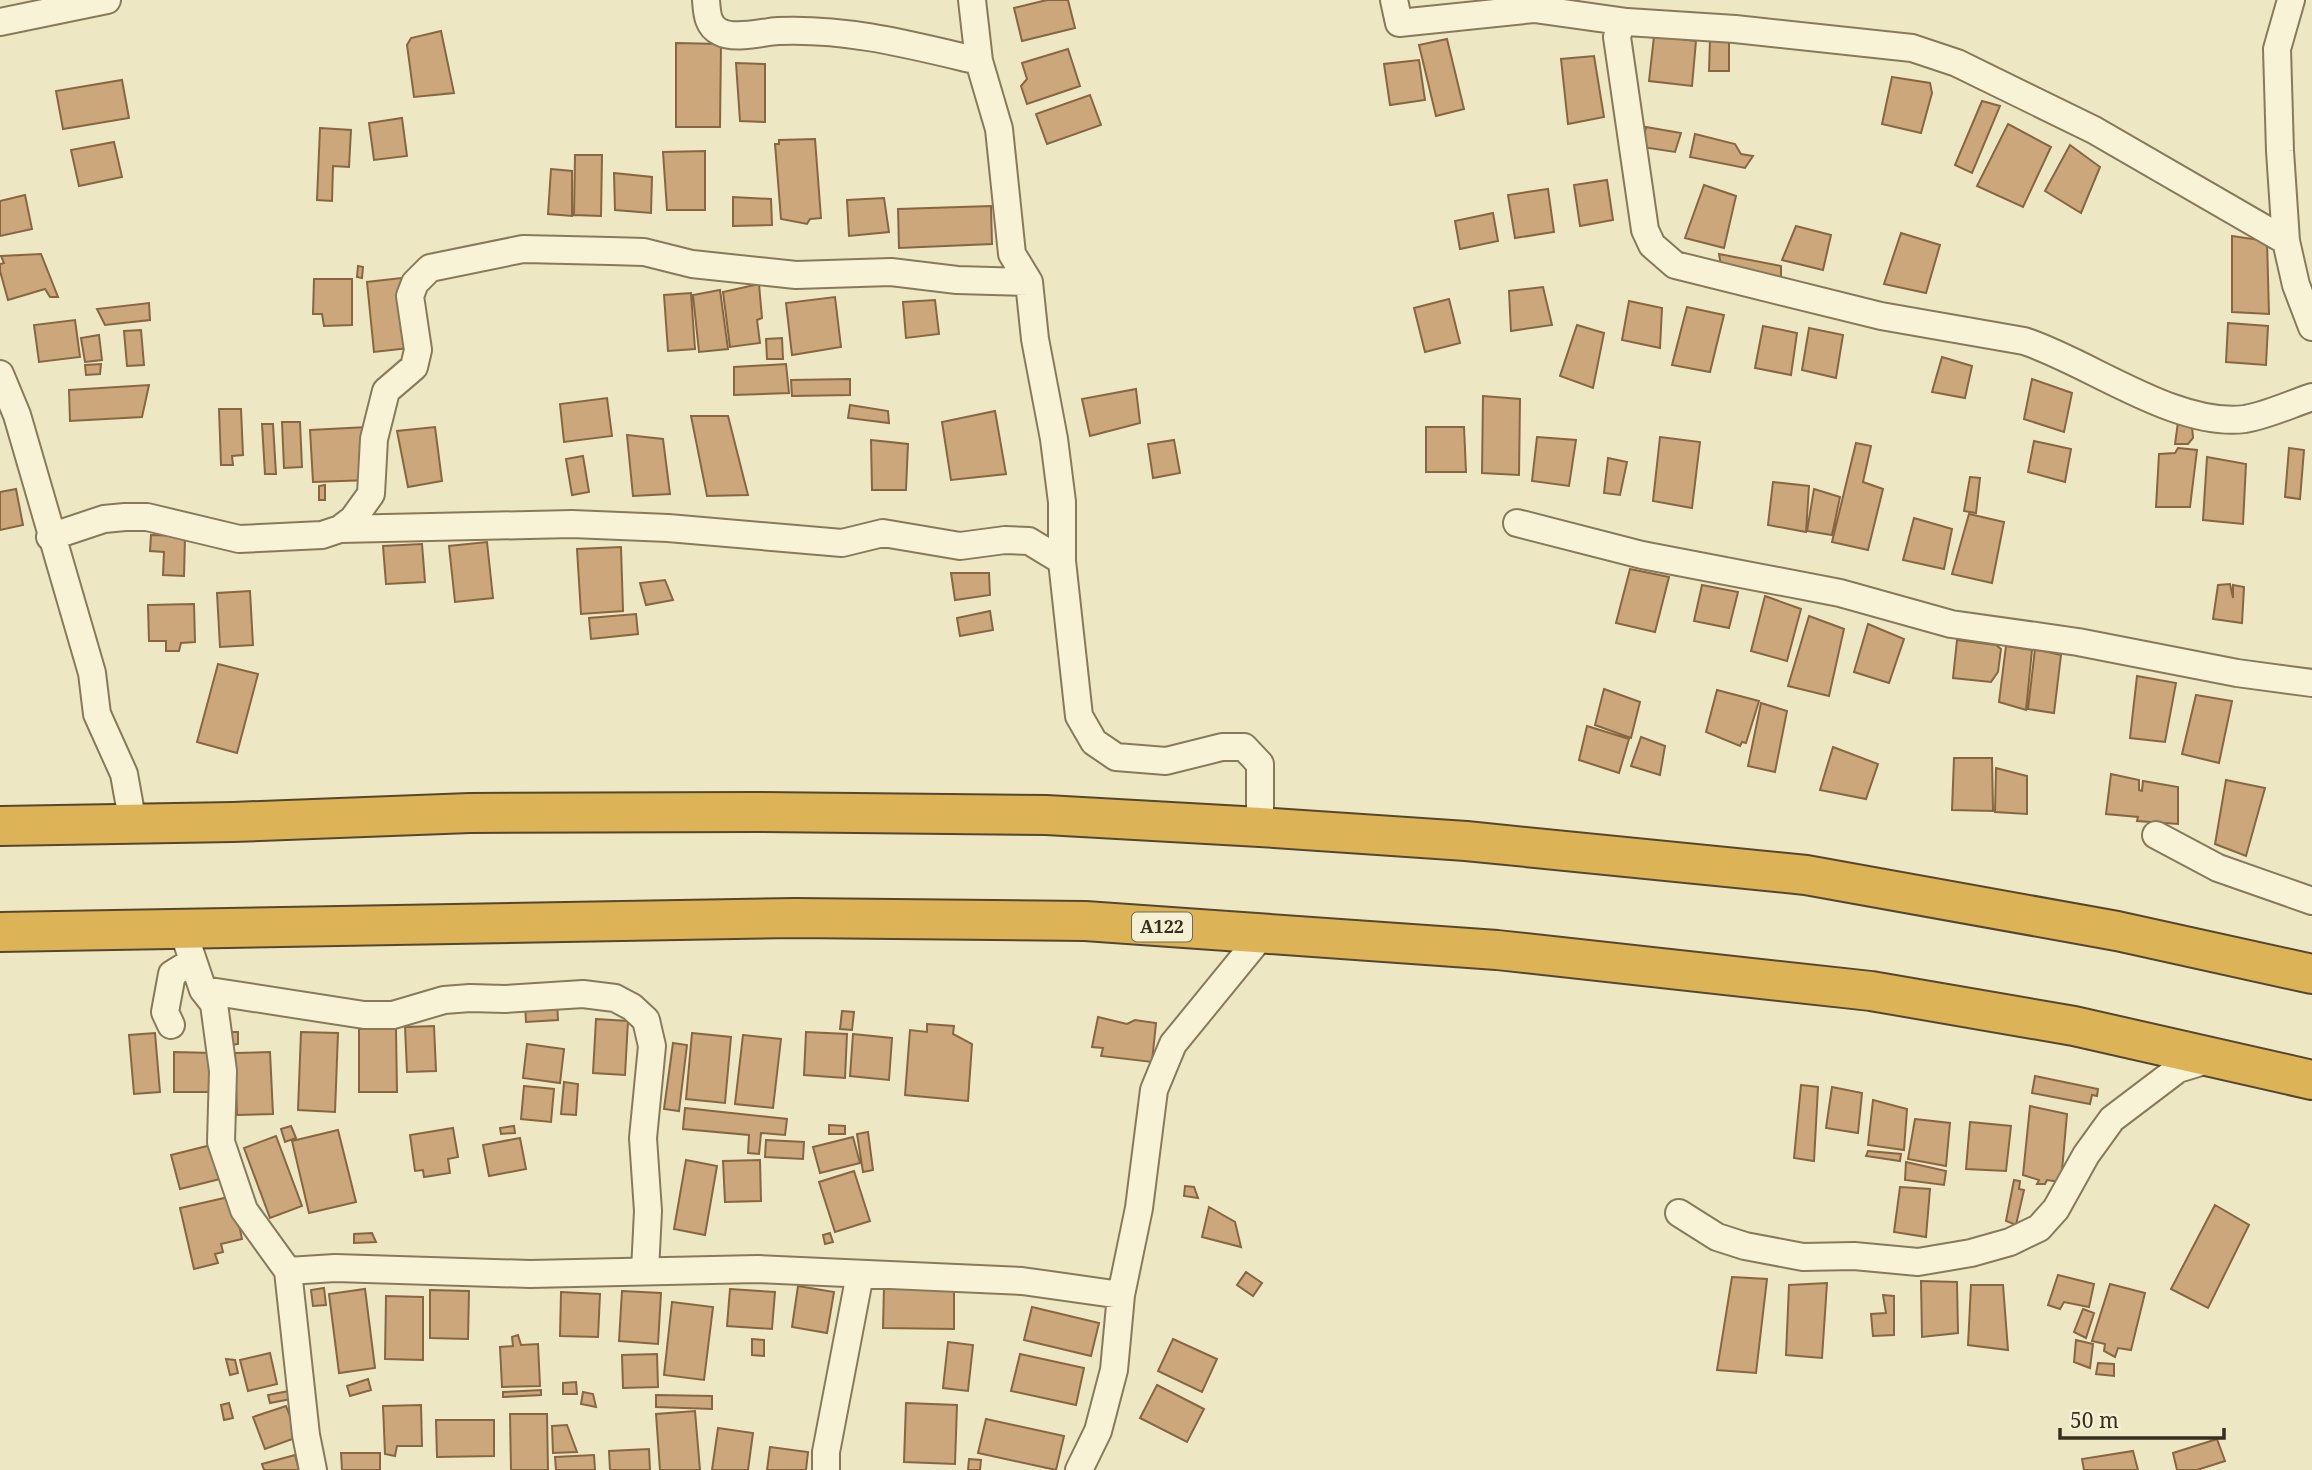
<svg xmlns="http://www.w3.org/2000/svg" width="2312" height="1470" viewBox="0 0 2312 1470" font-family="'Noto Serif',serif">
<style>
.building{fill:#cba77b;stroke:#876641;stroke-width:2}
.lines{fill:none;stroke-linecap:round;stroke-linejoin:round}
.minor-casing{stroke:#88795b;stroke-width:30}
.highway-casing{stroke:#56462f;stroke-width:42}
.minor{stroke:#f8f3d7;stroke-width:26}
.highway{stroke:#dcb356;stroke-width:38}
.labels{text-anchor:middle;stroke-width:5;stroke-linejoin:round;paint-order:stroke}
.shield{fill:#f5f0d4;stroke:#716855;stroke-width:2}
.shield-label{font-size:18px;font-weight:bold;fill:#382e1f}
</style>
<rect width="100%" height="100%" fill="#eee7c4"/>
<path class="building" d="M1047 0H1068L1075 28 1022 41 1014 8Z
M441 31 454 93 414 97 407 45 411 38Z
M1654 36 1696 41 1692 86 1649 81Z
M1710 38 1729 39V71H1709Z
M1447 39 1464 109 1436 116 1419 45Z
M676 43 721 44 720 127H676Z
M1068 49 1080 86 1027 104 1021 86 1027 79 1022 63Z
M1594 56 1604 117 1568 124 1561 59Z
M1419 60 1425 100 1390 105 1384 64Z
M736 63 765 64V122L740 121Z
M1892 77 1930 83 1932 93 1921 133 1882 124Z
M122 80 129 118 63 129 56 91Z
M1090 95 1101 125 1047 144 1036 114Z
M1982 101 2000 106 1972 173 1955 165Z
M402 118 407 156 374 160 369 123Z
M2008 124 2051 147 2023 207 1977 186Z
M1646 127 1681 133 1675 152 1642 147Z
M320 128 351 130 349 167 333 166 332 201 317 200Z
M1695 134 1735 144 1741 154 1753 156 1745 168 1690 157Z
M815 139 821 218 810 219 807 224 781 219 775 144H779V140Z
M114 142 122 177 79 186 71 150Z
M2070 145 2100 167 2081 213 2045 191Z
M705 151V210H667L663 152Z
M575 155H602L601 216 574 215Z
M551 169 572 171V216L548 214Z
M614 173 652 177 651 213 615 210Z
M1607 180 1613 220 1580 226 1574 185Z
M1704 185 1736 196 1724 248 1685 238Z
M1548 189 1554 232 1515 238 1508 195Z
M25 195 32 229 0 236V201Z
M733 197 771 199 772 225 733 226Z
M884 198 889 232 849 236 847 200Z
M991 206 992 244 899 248 898 209Z
M1493 213 1498 241 1460 249 1455 221Z
M1796 226 1831 235 1823 270 1782 260Z
M1901 233 1940 245 1926 293 1884 284Z
M2232 236 2267 241 2269 314 2232 312Z
M41 254 58 297H50L45 289 8 300 0 271V264L4 263 1 256Z
M1719 254 1781 266V281L1722 271Z
M358 266 363 267 362 278 357 277Z
M401 278 409 348 374 352 367 282Z
M314 279H352V325L324 326 322 314H313Z
M759 284 762 318 757 320 760 343 730 347 723 292Z
M1543 287 1552 325 1511 331 1509 291Z
M720 290 728 349 699 352 693 295Z
M691 293 695 349 668 351 664 295Z
M835 297 841 347 792 355 786 303Z
M1449 299 1460 343 1425 352 1414 308Z
M935 300 939 334 906 338 903 302Z
M1629 301 1662 308 1660 348 1622 340Z
M149 303 150 320 105 325 97 309Z
M1687 307 1724 315 1710 372 1672 365Z
M75 320 80 357 39 362 34 325Z
M2228 323 2268 326 2266 365 2226 362Z
M1577 325 1604 333 1593 388 1560 376Z
M1763 326 1797 333 1791 375 1755 368Z
M1809 328 1843 335 1836 378 1802 370Z
M141 330 144 365 127 366 124 331Z
M99 335 102 360 85 362 81 338Z
M782 338 783 359H767L766 339Z
M1942 357 1972 366 1965 398 1932 392Z
M101 364 100 374 86 375 85 365Z
M786 364 789 393 734 395V367Z
M850 379V395L792 396 791 380Z
M2032 379 2072 393 2064 432 2024 419Z
M149 385 142 417 70 421 69 390Z
M1136 389 1140 423 1090 436 1082 399Z
M1483 396 1520 399 1519 475 1482 473Z
M607 398 612 436 564 442 560 404Z
M850 405 888 411 889 423 848 418Z
M219 409H241L243 455 232 456 233 465H221Z
M995 411 1006 474 951 480 942 422Z
M691 416H728L748 495 707 496Z
M282 422H300L302 467 284 468Z
M2178 422 2192 426 2193 438 2188 444H2175Z
M262 424H273L276 474H265Z
M367 427 370 480 313 482 310 430Z
M435 427 442 481 408 487 397 431Z
M1426 427H1464L1466 472H1426Z
M627 435 663 439 670 494 633 496Z
M1537 437 1576 440 1569 486 1532 481Z
M1660 437 1700 442 1692 508 1653 501Z
M871 440 908 444 906 490H872Z
M1174 440 1180 473 1153 478 1148 444Z
M2034 441 2071 449 2065 482 2028 472Z
M1856 443 1871 446 1863 482 1883 489 1868 550 1832 542Z
M2178 448 2197 450 2190 507H2156L2159 454 2175 453Z
M2289 448 2304 450 2300 499 2285 497Z
M583 456 589 492 572 495 566 459Z
M2207 457 2246 464 2243 524 2203 520Z
M1608 458 1627 462 1620 495 1604 493Z
M1970 477 1980 478 1976 513 1964 511Z
M1773 482 1809 486 1806 532 1768 525Z
M325 485V500H319V486Z
M16 489 23 525 0 530V492Z
M1814 489 1840 497 1832 535 1807 531Z
M1969 514 2004 522 1992 583 1952 574Z
M1914 518 1952 529 1944 569 1903 560Z
M151 535 185 536 184 576 163 575 164 552 150 551Z
M487 542 493 598 455 602 449 546Z
M422 544 425 582 386 584 383 546Z
M621 547 623 611 581 614 577 549Z
M1630 569 1669 577 1655 632 1616 623Z
M951 573H989L990 595 955 600Z
M665 580 673 600 646 605 640 583Z
M2230 584 2233 598V585L2244 587 2242 623 2213 619 2218 585Z
M1702 585 1738 592 1729 628 1694 621Z
M250 591 253 645 220 647 217 593Z
M1765 596 1801 609 1787 661 1751 651Z
M194 604 195 642 181 643 179 651H166V641H149L148 605Z
M990 611 993 630 960 636 957 618Z
M636 614 638 634 591 639 589 618Z
M1809 616 1844 629 1829 696 1788 686Z
M1868 624 1904 639 1889 683 1854 672Z
M1957 640 1996 645 2001 649 1998 672 1991 682 1953 678Z
M2006 646 2032 650 2026 710 1999 702Z
M2035 649 2061 655 2054 713 2028 709Z
M218 664 258 674 237 753 197 742Z
M2137 676 2176 683 2165 742 2130 738Z
M1604 689 1640 702 1631 738 1595 725Z
M1717 690 1759 701 1746 743 1742 742 1740 746 1706 732Z
M2196 695 2232 701 2219 763 2182 754Z
M1761 703 1787 711 1775 772 1748 766Z
M1587 726 1629 739 1619 773 1579 760Z
M1641 737 1665 746 1660 775 1631 766Z
M1833 747 1878 764 1866 799 1820 790Z
M1954 758H1992L1993 811 1952 810Z
M1996 768 2027 776V814L1995 812Z
M2111 774 2139 780V790L2142 791 2143 781 2178 787V824L2137 821 2138 817 2106 814Z
M2226 780 2265 788 2246 856 2215 844Z
M557 1001 558 1020 526 1022 525 1002Z
M842 1011 854 1012 852 1030 840 1029Z
M1098 1017 1127 1024 1135 1020 1156 1023 1152 1062 1101 1056 1103 1048 1092 1047Z
M596 1019 628 1021 625 1075 593 1073Z
M927 1024 954 1026 953 1034 972 1044 968 1101 905 1095 910 1030 927 1032Z
M434 1026 436 1071 407 1072 405 1027Z
M359 1029H396L397 1092H359Z
M231 1032H238V1044L231 1045Z
M301 1032 338 1033 335 1112 298 1110Z
M806 1032 847 1034 845 1078 804 1075Z
M155 1033 160 1092 134 1094 129 1035Z
M692 1033 731 1037 725 1103 686 1099Z
M853 1034 892 1038 889 1080 850 1076Z
M743 1035 781 1039 773 1108 735 1104Z
M673 1043 687 1045 679 1111 664 1109Z
M527 1044 564 1049 560 1083 523 1078Z
M174 1052 213 1053 212 1092H174Z
M270 1052 273 1114 237 1115 235 1053Z
M2035 1076 2098 1089 2097 1096 2092 1095 2090 1104 2032 1093Z
M564 1082 578 1084 576 1115 561 1114Z
M1801 1085 1818 1087 1814 1161 1794 1158Z
M524 1086 554 1089 551 1122 521 1119Z
M1832 1087 1862 1093 1858 1133 1826 1128Z
M1873 1100 1907 1109 1904 1150 1868 1145Z
M2030 1106 2067 1114 2061 1182 2047 1180 2045 1184H2037L2039 1180 2023 1175Z
M685 1108 787 1119 785 1135 761 1133 759 1154 748 1153 749 1135 683 1129Z
M1915 1119 1950 1123 1946 1166 1908 1159Z
M1970 1122 2011 1126 2006 1171 1966 1169Z
M829 1125 845 1126V1134H829Z
M291 1126 296 1138 285 1142 281 1129Z
M514 1126 515 1133 501 1134 500 1128Z
M453 1128 458 1157 448 1159 450 1173 424 1177 423 1170 415 1171 410 1135Z
M338 1130 356 1202 309 1213 292 1141Z
M868 1132 873 1170 863 1172 857 1134Z
M276 1136 302 1206 270 1218 244 1148Z
M853 1137 860 1163 820 1173 813 1147Z
M520 1138 526 1169 489 1176 483 1145Z
M766 1140 804 1142 803 1159 765 1157Z
M211 1145 220 1179 180 1189 171 1155Z
M1868 1151 1901 1154 1900 1161 1866 1156Z
M686 1160 717 1166 705 1235 674 1229Z
M760 1160 761 1201 725 1202 723 1161Z
M1906 1162 1946 1171 1944 1185 1905 1180Z
M854 1171 870 1221 835 1232 819 1182Z
M2014 1180 2020 1181 2019 1189 2024 1190 2016 1225 2006 1221Z
M1185 1186 1194 1187 1198 1198 1184 1196Z
M1900 1187 1930 1189 1926 1237 1894 1232Z
M233 1196 242 1239 221 1244 223 1252 215 1254 218 1263 194 1269 180 1208Z
M2215 1205 2249 1225 2208 1308 2171 1289Z
M1209 1207 1235 1222 1241 1247 1202 1237Z
M372 1233 376 1242 354 1243V1234Z
M830 1233 833 1242 825 1244 823 1235Z
M1246 1272 1262 1283 1253 1296 1237 1285Z
M2058 1275 2094 1284 2089 1307 2064 1302 2060 1309 2048 1305Z
M1732 1277 1767 1279 1756 1373 1717 1370Z
M1921 1281 1957 1282 1958 1333 1922 1337Z
M1827 1283 1822 1358 1786 1355 1789 1285Z
M2110 1284 2145 1293 2131 1350 2118 1348 2115 1357 2104 1351 2105 1344 2092 1341Z
M1971 1285H2003L2008 1350 1968 1345Z
M798 1286 834 1292 827 1333 792 1327Z
M884 1287 954 1288V1329L883 1328Z
M324 1288 326 1305 313 1306 311 1290Z
M365 1289 375 1368 339 1373 329 1294Z
M730 1289 775 1292 772 1329 727 1326Z
M430 1290 469 1291 468 1339 430 1338Z
M622 1291 661 1293 658 1344 619 1341Z
M561 1292 600 1294 598 1337 560 1336Z
M1883 1295 1894 1296V1335L1873 1336 1871 1314 1886 1313Z
M386 1296 423 1297V1360L385 1359Z
M672 1302 713 1307 704 1380 664 1375Z
M1032 1307 1099 1323 1091 1356 1024 1340Z
M2083 1309 2094 1313 2086 1338 2074 1332Z
M518 1335 521 1345 538 1344 540 1386 502 1387 500 1347 513 1346 512 1337Z
M752 1339 764 1340V1356L752 1355Z
M1173 1339 1217 1359 1202 1392 1158 1371Z
M2076 1340 2093 1344 2090 1368 2074 1362Z
M948 1342 973 1345 968 1391 943 1388Z
M270 1353 277 1384 248 1391 240 1360Z
M657 1354 658 1387 623 1388 622 1355Z
M1020 1354 1084 1368 1076 1405 1011 1391Z
M226 1359 235 1360 238 1373 230 1375Z
M2098 1363 2114 1364V1376L2096 1374Z
M368 1379 371 1390 350 1396 347 1386Z
M576 1382 577 1394H563V1383Z
M1157 1385 1204 1409 1187 1442 1140 1418Z
M541 1390V1395L503 1397V1392Z
M289 1391 291 1399 270 1403 268 1395Z
M583 1392 593 1394 596 1407 581 1404Z
M656 1395 712 1396V1409L656 1407Z
M229 1403 233 1418 224 1420 221 1405Z
M906 1403 957 1405 955 1464 904 1462Z
M421 1405 422 1446H397L395 1456 385 1454 383 1406Z
M286 1406 298 1437 265 1449 253 1417Z
M695 1411 700 1470H660L656 1414Z
M510 1414H547L548 1470H511Z
M986 1419 1064 1436 1056 1470 978 1453Z
M436 1420H494V1456L437 1457Z
M567 1425 577 1452 553 1453 552 1426Z
M718 1428 753 1433 748 1470H712Z
M2217 1439 2225 1461 2197 1470H2177L2173 1453Z
M770 1447 808 1452 806 1470H767Z
M649 1449 650 1470H610L609 1451Z
M2133 1451 2138 1470H2084L2082 1459Z
M341 1453H380V1470H342Z
M295 1455 299 1470H264L262 1464Z
M594 1455 595 1470H556L555 1457Z
M969 1459 981 1460 980 1470H968Z"/>
<g class="lines">
<defs>
<path id="minor" d="M706 0C707 12 707 26 720 32 735 40 762 32 778 31 848 28 911 45 979 61
M972 0 979 61 999 129 1012 254 1029 282 1035 339 1054 439 1062 502V561L1079 716 1094 742 1116 757 1166 761 1222 747H1244L1260 764V827
M1394 0 1399 23 1534 9 1627 22 1735 29 1912 48 1957 63 2094 130 2286 241
M2291 0 2277 49 2280 151 2286 241 2296 285 2312 327
M0 22 107 0
M1627 22 1620 27 1617 37 1645 230 1652 245 1675 265 1881 316 2024 341C2089 362 2176 428 2245 419 2268 415 2291 404 2312 397
M0 374 17 415 92 673 97 714 124 774 133 824
M1517 523 1642 555 1840 593 1951 624 2078 642 2237 673 2312 683
M340 529 572 524 668 528 842 543 883 533 960 546 1005 540 1029 541 1062 561
M50 537 104 519 125 517H147L239 539 322 535 340 529 353 519 371 494 374 439 386 391 414 367 418 350 410 296 415 283 430 268 523 249 610 251 644 252 692 264 796 275 891 272 957 280 1029 282
M2156 835 2218 868 2312 901
M182 928 203 990 214 1004 223 1071 221 1142 244 1210 288 1271 306 1435 313 1470
M203 990 364 1015H393L444 1000 470 998 505 999 583 994 615 998 632 1007 646 1020 652 1046 643 1138 648 1211 645 1271
M171 1025 165 1012 172 974 193 961
M1679 1213 1717 1237 1745 1246 1803 1257 1854 1256 1918 1262 1971 1253 2010 1242 2039 1228 2056 1209 2086 1155 2112 1119 2178 1069 2211 1059
M288 1271 335 1268 530 1274 758 1269 1022 1281 1121 1295
M826 1470V1452L860 1274
M1079 1470 1098 1431 1114 1370 1121 1295 1139 1208 1154 1090 1173 1044 1262 935"/>
<path id="highway" d="M0 826 233 822 470 813 756 812 1046 815 1260 827 1466 841 1806 875 2117 931 2312 974
M0 932 795 918 1085 921 1497 950 1871 991 2074 1026 2312 1080"/>
</defs>
<use href="#minor" class="minor-casing"/>
<use href="#highway" class="highway-casing"/>
<use href="#minor" class="minor"/>
<use href="#highway" class="highway"/>
</g>
<g class="labels">
<rect class="shield" x="1132" y="912.5" width="60" height="29" rx="5"/>
<g class="shield-label">
<text x="1162" y="933">A122</text>
</g>
</g>
<path d="M2060 1428v10h164v-10" fill="none" stroke="#382e1f" stroke-width="3.5"/>
<text x="2070" y="1428" font-size="21" fill="#382e1f" stroke="#f5f0d4" stroke-width="5" paint-order="stroke">50 m</text>
</svg>
